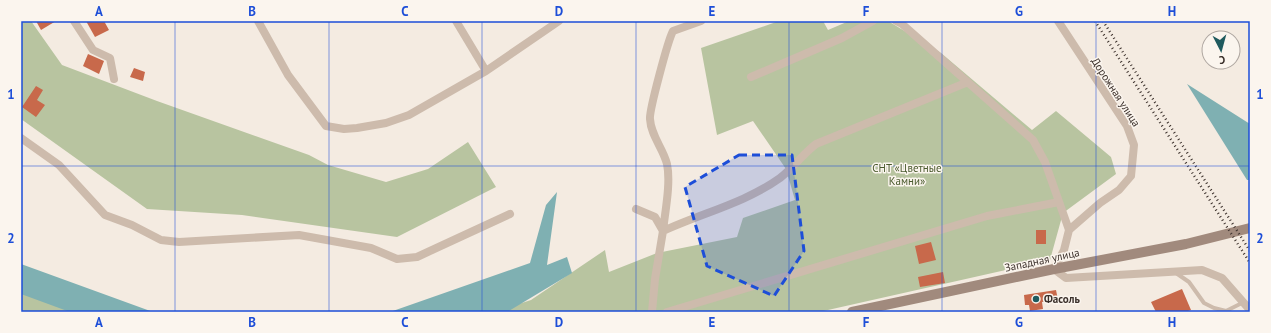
<svg xmlns="http://www.w3.org/2000/svg" width="1271" height="333" viewBox="0 0 1271 333" font-family="'PT Sans',sans-serif">
<style>
.green{fill:#b8c4a0}
.water{fill:#7fb0b2}
.building{fill:#c8694b}
.lines{fill:none;stroke-linecap:round;stroke-linejoin:round}
.lane{stroke:#cdbbac;stroke-width:4}
.street{stroke:#cdbbac;stroke-width:8}
.secondary{stroke:#a18a7d;stroke-width:10}
.rail{stroke:#3b302b;stroke-width:2.5;stroke-dasharray:1 3;stroke-linecap:butt}
.marked{fill:#1d4ed8;fill-opacity:0.2;stroke:#1d4ed8;stroke-width:3;stroke-dasharray:8 5;stroke-linejoin:round}
.grid{fill:none;stroke:#1d4ed8;stroke-width:1;stroke-opacity:0.55}
.poi-dot{fill:#1f5a5e;stroke:#fbf5ee;stroke-width:1.5}
.labels{text-anchor:middle;stroke-width:3;stroke-linejoin:round;paint-order:stroke}
.street-label{font-size:11px;fill:#3b302b;stroke:#fbf5ee}
.park-label{font-size:11px;fill:#4a5a2e;stroke:#fbf5ee}
.poi-label{font-size:11px;font-weight:bold;fill:#3b302b;stroke:#fbf5ee;text-anchor:start}
.neatline{fill:none;stroke:#1d4ed8;stroke-width:1.5}
.grid-label{font-size:13px;text-anchor:middle;font-weight:bold;fill:#1d4ed8}
</style>
<rect width="100%" height="100%" fill="#f4ebe1"/>
<path class="green" d="M21 21H31L62 65 157 101 309 155 328 165 386 182 428 169 468 142 496 187 397 237 242 215 147 209 21 119Z
M779 21H823L828 30 849 21H888L941 53 1032 130 1056 111 1111 157 1116 174 1063 213 1050 260 819 312H494L531 300 605 250 609 272 657 253 737 237 743 218 795 200 786 169 753 121 717 135 701 48Z
M21 289 98 312H21Z"/>
<path class="water" d="M1187 84 1250 124V180H1247Z
M557 192 547 265 567 257 572 273 507 312H390L530 263 546 205Z
M21 264 153 312H70L21 294Z"/>
<path class="building" d="M36 21H56L41 30Z
M86 21H104L109 30 95 37Z
M88 54 104 61 99 74 83 66Z
M134 68 145 72 143 81 130 77Z
M36 86 43 90 37 100 45 105 36 117 22 107Z
M1036 230H1046V244H1036Z
M931 242 936 260 919 264 915 246Z
M943 272 945 283 920 287 918 277Z
M1182 289 1191 310 1185 312H1156L1151 302Z
M1056 290 1058 300 1042 302 1043 309 1030 311 1029 305H1025L1024 295Z"/>
<g class="lines">
<path class="lane" d="M1176 273 1189 282 1204 303 1214 308 1226 311 1244 302"/>
<path class="street" d="M74 21 93 50 110 58 114 79
M258 21 288 75 326 126 344 129 357 128 386 123 409 115 486 71 559 21
M456 21 486 71
M896 21 902 24 1033 140 1045 162 1069 230
M1058 21 1127 126 1134 145 1131 176 1119 190 1100 203 1069 230 1064 250 1054 269 1066 278 1202 270 1222 278 1250 310
M751 77 842 38 873 21
M21 138 59 165 105 215 132 225 161 240 179 242 299 235 371 248 397 259 417 257 510 214
M636 209 655 217 663 231C665 212 671 183 667 164 663 148 651 136 650 119 649 111 668 40 673 31L701 21
M652 312 655 279 663 231C702 213 745 203 780 178 793 168 803 154 816 144L968 82
M667 312 987 216 1059 202"/>
<path class="secondary" d="M852 312 1054 269 1186 244 1250 228"/>
<path class="rail" d="M1095 21 1250 263
M1103 21 1250 251"/>
</g>
<path class="marked" d="M739 155H792L804 251 774 296 707 266 685 187Z"/>
<path class="grid" d="M175 21V312M329 21V312M482 21V312M636 21V312M789 21V312M942 21V312M1096 21V312M21 166H1250"/>
<circle class="poi-dot" cx="1036" cy="299" r="4"/>
<g class="labels">
<g class="street-label">
<text transform="translate(1116 92) rotate(57)" y="4">Дорожная улица</text>
<text transform="translate(1042 260) rotate(-12)" y="4">Западная улица</text>
</g>
<g class="park-label">
<text x="907" y="172">СНТ «Цветные<tspan x="907" dy="13">Камни»</tspan></text>
</g>
<g class="poi-label">
<text x="1044" y="303">Фасоль</text>
</g>
</g>
<rect width="1271" height="333" fill="none" stroke="#fbf5ee" stroke-width="44"/>
<g transform="translate(1221 50) rotate(174)"><circle r="19" fill="#fbf5ee" stroke="#aea6a0"/>
<path d="M0-3L7 15L0 10L-7 15Z" fill="#1f5a5e"/>
<text y="-6" font-size="11" font-weight="bold" text-anchor="middle" fill="#3b302b">С</text>
</g>
<rect x="22" y="22" width="1227" height="289" class="neatline"/>
<g class="grid-label">
<text x="99" y="16">A</text>
<text x="252" y="16">B</text>
<text x="405" y="16">C</text>
<text x="559" y="16">D</text>
<text x="712" y="16">E</text>
<text x="866" y="16">F</text>
<text x="1019" y="16">G</text>
<text x="1172" y="16">H</text>
<text x="11" y="99">1</text>
<text x="1260" y="99">1</text>
<text x="11" y="243">2</text>
<text x="1260" y="243">2</text>
<text x="99" y="327">A</text>
<text x="252" y="327">B</text>
<text x="405" y="327">C</text>
<text x="559" y="327">D</text>
<text x="712" y="327">E</text>
<text x="866" y="327">F</text>
<text x="1019" y="327">G</text>
<text x="1172" y="327">H</text>
</g>
</svg>
